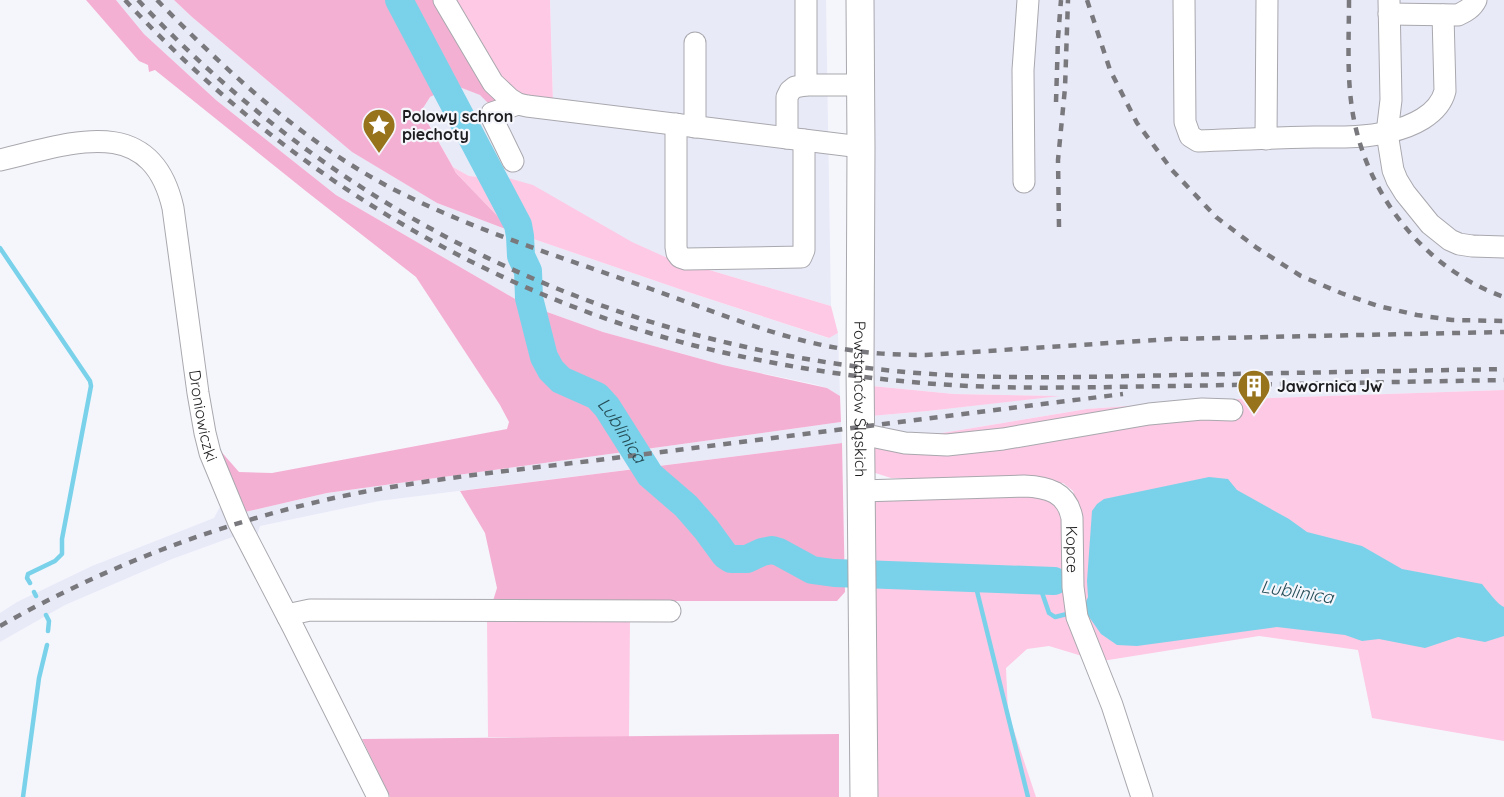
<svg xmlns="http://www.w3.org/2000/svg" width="1504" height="797" viewBox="0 0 1504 797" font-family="Quicksand,sans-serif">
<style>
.built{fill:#e9eaf8}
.green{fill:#fec9e4}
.forest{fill:#f4b0d3}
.water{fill:#7ad2ea}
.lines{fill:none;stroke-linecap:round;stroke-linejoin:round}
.stream{stroke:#7ad2ea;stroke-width:4.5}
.river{stroke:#7ad2ea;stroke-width:28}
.minor-casing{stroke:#a8a8ae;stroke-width:23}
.major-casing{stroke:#a8a8ae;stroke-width:29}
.minor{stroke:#fff;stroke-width:21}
.major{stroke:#fff;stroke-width:27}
.rail{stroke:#79797d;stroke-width:4.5;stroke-dasharray:8 8;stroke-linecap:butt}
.labels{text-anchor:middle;stroke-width:4.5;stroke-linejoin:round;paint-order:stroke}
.poi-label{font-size:16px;font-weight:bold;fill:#1d1d1f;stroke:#f5f6fc;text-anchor:start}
.street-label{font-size:16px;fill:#1d1d1f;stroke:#f5f6fc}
.water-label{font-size:18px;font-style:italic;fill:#254d57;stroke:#f5f6fc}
</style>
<rect width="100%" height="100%" fill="#f5f6fc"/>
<path class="built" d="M116 0H174L192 17 352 152 437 203 513 232 688 292 828 338 838 333 840 396 827 388 813 384 723 365 603 332 522 303 336 195 216 100 144 34Z
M550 0H826L831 306 706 269 692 270 490 178 469 176 453 167 421 110 430 97 454 85 481 95 489 104 553 97Z
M870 0H1504V390L1211 400 1087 409 924 436 871 431V416L928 411 1053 396 954 394 872 386Z
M841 422 842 443 379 501 260 526 257 536 245 512 327 493Z
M222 503 238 535 172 559 65 605 0 642V613L17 602 92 566 214 518Z"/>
<path class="green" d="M286 0 430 97 421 111 453 167 469 176 490 178 497 175 533 185 632 242 692 269H706L831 306 838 333 829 338 688 292 513 232 456 173 451 165Z
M449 0H550L553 103C544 101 534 100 525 96 493 82 467 29 449 0Z
M872 386 954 394 1060 396 928 411 871 416Z
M1504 390V741L1372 718 1358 650 1259 636 1102 661 1085 624 1079 509 1073 491 1063 483 891 478 872 472 871 431 924 436 1087 409 1211 400Z
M1038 493 1064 507 1082 656 1049 646 1027 649 1006 668 1008 713 1036 797H876L872 503 894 496Z
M487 617H630L629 737H488Z"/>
<path class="forest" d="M86 0H116L144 34 216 100 336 195 522 303 603 332 723 365 827 388 840 396 841 422 327 493 245 512 218 448 239 472 272 473 507 429 509 422 500 405 416 277 307 192 155 70 149 72 148 65 139 61Z
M174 0H438L496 101 489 104 480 95 454 85 430 97 421 111 456 173 513 232 437 203 352 152 192 17Z
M842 443 845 592 837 601H677L492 604 497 588 485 533 460 491Z
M839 734V797H390L362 739Z"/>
<path class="water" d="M1209 477 1228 479 1237 490 1289 519 1307 532 1362 546 1402 569 1482 584C1488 591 1497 604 1504 607V636L1485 642 1458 637 1425 648 1379 639 1362 641 1345 635 1277 627 1137 646 1117 645 1101 634 1087 614 1085 604 1088 597 1087 581 1092 511 1097 504 1104 499Z"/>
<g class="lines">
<path class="stream" d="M0 248 90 381 91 386 62 539V554L55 561 28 574 27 578 30 583
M974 579 1028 797
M1038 581 1049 613 1055 617 1071 613
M34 592 36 596
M46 615 49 621 48 631
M23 797 39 678 47 645"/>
<path class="river" id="s1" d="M399 0 518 225 520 236 521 256 528 271 529 298 544 357 551 370 561 380 597 396 607 407 650 475 686 506 706 529 725 555 731 559H747L762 552 772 550 779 552 812 570 834 573 1054 581"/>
<defs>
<g id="minor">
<path d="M444 0 493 83 510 99 518 104 527 106 861 147"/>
<path d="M806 0V85H861"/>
<path d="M1184 0 1185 122 1190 136 1198 141C1237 139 1275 138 1314 137 1338 137 1365 138 1388 132 1411 127 1439 115 1445 91L1443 15"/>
<path d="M1389 0 1391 100 1387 133 1393 170 1397 180 1405 193 1430 224 1450 240 1459 244 1472 246 1504 247"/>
<path d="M1389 14 1458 15C1466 11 1472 8 1476 0"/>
<path d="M676 124V247L677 253 680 257 686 259 801 257 804 250V140"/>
<path d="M695 127V43"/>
<path d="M787 138V97L790 91 795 87 806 85"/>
<path d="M1266 139 1267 0"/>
<path id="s2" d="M0 160C69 144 151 111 173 208L198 393 205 433 210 453 239 523 293 627 378 797"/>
<path d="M513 161 491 116 492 113 518 104"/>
<path d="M1024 182 1023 70 1028 0"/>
<path d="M861 434 905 443 947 445 1003 439 1149 414 1202 409 1232 410"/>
<path id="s3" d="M861 491 1024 486C1048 487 1067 492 1072 518L1073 587 1077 617 1112 705 1142 797"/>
<path d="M288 617 296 613 310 610 670 611"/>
</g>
<g id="major">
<path id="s4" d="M860 0 861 147 860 366 864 797"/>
</g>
</defs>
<use href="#minor" class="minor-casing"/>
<use href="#major" class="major-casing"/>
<use href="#minor" class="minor"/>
<use href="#major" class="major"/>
<path class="rail" d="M125 0C277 165 474 288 692 345 772 365 854 378 936 384 1015 390 1095 387 1175 386 1285 384 1394 382 1504 380
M138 0C343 219 608 344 905 372 996 380 1088 377 1179 375 1287 373 1396 371 1504 369
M157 0C227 72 303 142 393 189 475 231 564 258 651 289 716 312 781 340 850 350 875 354 901 355 926 355L1171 339 1504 332
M1087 0 1110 70 1137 123 1172 170 1216 217 1257 248 1301 276 1341 293 1378 306 1417 315 1452 320 1504 321
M1349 0C1349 33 1347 68 1351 101 1361 188 1421 268 1504 297
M1056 102 1058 38 1061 0
M1059 227 1058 160 1065 88 1068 0
M0 626C113 562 235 517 363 492 449 476 536 468 622 457 789 436 956 415 1123 394"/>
</g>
<defs>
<symbol id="sight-pin" viewBox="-11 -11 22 30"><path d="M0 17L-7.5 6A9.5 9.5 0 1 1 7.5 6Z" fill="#97731c" stroke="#f5f6fc"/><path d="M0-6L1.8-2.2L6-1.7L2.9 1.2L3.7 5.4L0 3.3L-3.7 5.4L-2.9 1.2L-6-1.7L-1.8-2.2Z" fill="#fff"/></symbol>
<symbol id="building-pin" viewBox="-11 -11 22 30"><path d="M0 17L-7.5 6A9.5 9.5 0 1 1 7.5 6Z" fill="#97731c" stroke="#f5f6fc"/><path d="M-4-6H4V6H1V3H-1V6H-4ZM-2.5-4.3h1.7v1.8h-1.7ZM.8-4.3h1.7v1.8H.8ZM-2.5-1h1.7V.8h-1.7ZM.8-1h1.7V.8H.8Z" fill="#fff"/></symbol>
</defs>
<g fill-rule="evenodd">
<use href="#sight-pin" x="360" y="106" width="38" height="52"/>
<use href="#building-pin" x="1235" y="367" width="38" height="52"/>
</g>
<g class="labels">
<g class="poi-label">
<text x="402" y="122">Polowy schron<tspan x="402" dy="18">piechoty</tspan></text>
<text x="1277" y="392">Jawornica Jw</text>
</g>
<g class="street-label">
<text dy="6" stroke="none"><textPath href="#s4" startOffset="399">Powstańców Śląskich</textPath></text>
<text dy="6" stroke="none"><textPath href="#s2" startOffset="420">Droniowiczki</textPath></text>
<text dy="6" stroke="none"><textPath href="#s3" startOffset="258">Kopce</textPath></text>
</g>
<g class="water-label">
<text dy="6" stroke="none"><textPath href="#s1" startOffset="501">Lublinica</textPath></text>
<text transform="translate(1297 592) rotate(9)" y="6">Lublinica</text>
</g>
</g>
</svg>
